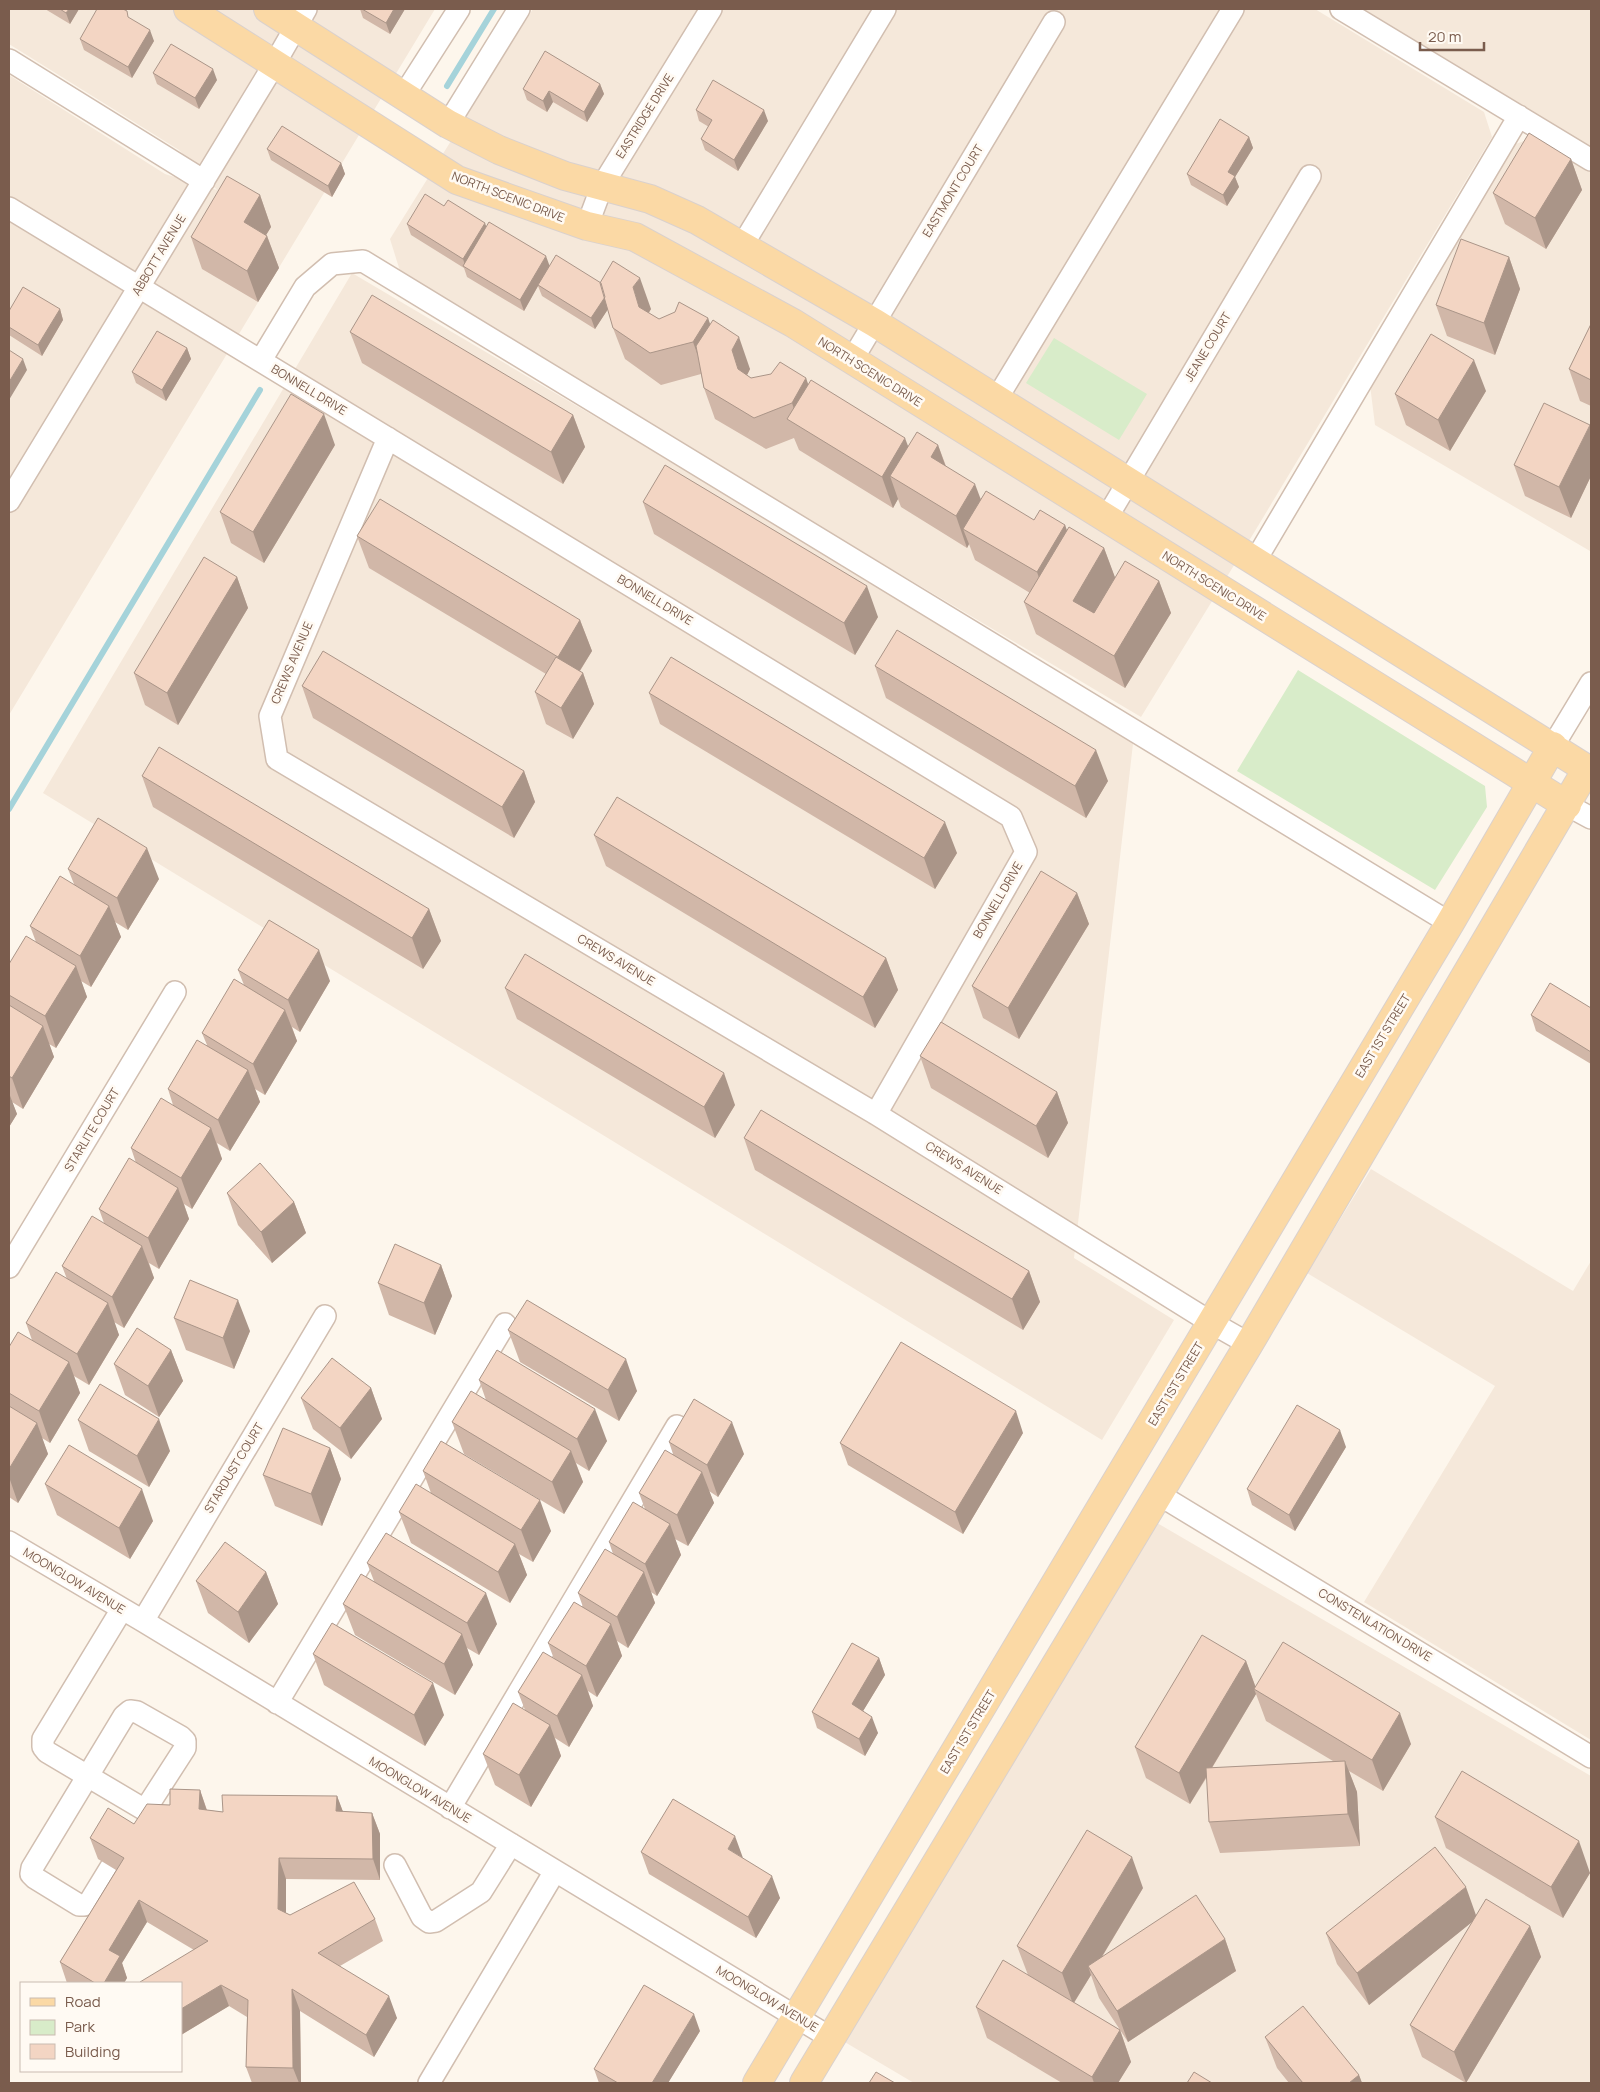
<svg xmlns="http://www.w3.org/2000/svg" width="1600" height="2092" viewBox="0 0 1600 2092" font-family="Manrope,sans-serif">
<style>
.residential{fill:#f5e8da}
.green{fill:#d8ecc9}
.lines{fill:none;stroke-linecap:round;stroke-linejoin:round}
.stream{stroke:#a5d3da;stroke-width:6}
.minor-casing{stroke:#d1beb0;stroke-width:24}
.major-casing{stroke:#dad1cd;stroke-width:30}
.minor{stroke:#fff;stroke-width:21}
.major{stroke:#fbd9a5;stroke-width:28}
.wall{fill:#d1b7a8;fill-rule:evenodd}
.shaded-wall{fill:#aa9588}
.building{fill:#f3d5c3;stroke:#aa9588}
.labels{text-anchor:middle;stroke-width:5;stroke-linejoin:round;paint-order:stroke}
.street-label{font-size:12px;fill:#7a5c4d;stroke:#fffaf3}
</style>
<rect width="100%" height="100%" fill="#fdf6ec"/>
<path class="residential" d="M9 9H435L9 715V75L165 174 217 190 179 150 9 44Z
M533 9H1315L1484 112 1492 137 1255 531 1141 717 757 489 400 271 390 239Z
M1362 9H1591V148Z
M1541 135 1591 166V551H1590L1375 425 1370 385 1513 145Z
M352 273 1134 735 1074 1258 1174 1320 1102 1440 43 793Z
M1371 1169 1573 1291 1591 1261V1740L1364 1602 1495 1386 1307 1273Z
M1152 1520 1591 1776V2083H914L843 2041Z"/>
<path class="green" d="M1054 338 1147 394 1119 440 1026 383Z
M1298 670 1485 786 1487 807 1435 890 1237 771Z"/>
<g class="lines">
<path class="stream" d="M447 86 494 9
M9 809 260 390"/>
<defs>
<path id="minor" d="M1341 9 1591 160
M9 60 204 181
M404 95 459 9
M448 124 519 9
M9 208 1011 817 1026 852 876 1114
M587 226 602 186 711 9
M742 246 885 9
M261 360 305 287 332 264 363 261 1450 923
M852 360 1054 22
M996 400 1233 9
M388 438 270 716 277 759 876 1114 1212 1323 1249 1344
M9 501 275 63 306 9
M1106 519 1310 176
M1255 561 1519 116
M1553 746 1591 683
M1567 805 1591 818
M9 1267 175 992
M1158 1494 1591 1757
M9 1542 143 1621 831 2038
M143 1621 325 1316
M277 1703 505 1324
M450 1808 677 1426
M395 1865 422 1917 429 1922 436 1921 481 1892 511 1844
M111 1867 89 1903 84 1905H79L35 1878 31 1874 32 1868 124 1716 130 1711 137 1712 181 1737 185 1741V1748L145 1810 47 1752 43 1747V1739L122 1609
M429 2083 555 1871"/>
<path id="major" d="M188 9 457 180 587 226 635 237 793 323 1567 805
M268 9 448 124 499 150 565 176 650 199 697 220 875 323 1587 769 1249 1344 804 2083
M757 2083 1450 923 1553 746"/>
</defs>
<use href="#minor" class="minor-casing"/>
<use href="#major" class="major-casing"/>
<use href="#minor" class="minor"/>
<use href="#major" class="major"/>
</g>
<path class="wall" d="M45 9H79L70 24Z
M360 9H405L390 34 363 18Z
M129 18 154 41 132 78 84 50 80 39Z
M153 73 217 80 199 109 157 84Z
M600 84 604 94 587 122 553 102 547 112 527 100 523 89Z
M696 110 768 121 738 171 705 150 701 139 709 127 699 121Z
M1249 137 1253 148 1235 177 1239 187 1227 206 1191 185 1187 174Z
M267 149 341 163 345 174 332 197 271 160Z
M1571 159 1582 190 1546 249 1505 224 1493 193Z
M260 195 271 227 266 235 267 236 279 268 258 302 202 269 191 237Z
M444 206 486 227 550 266 601 283 651 309 649 313 659 319 708 318 710 325 750 369 747 375 751 378H806L808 385 908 446 938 445 946 466 981 499 1034 520 1065 525 1067 531 1104 548 1115 578 1159 581 1171 613 1125 688 1036 634 1024 602 1030 593 975 560 969 544 967 548 901 507 898 499 893 508 799 450 794 438 766 449 715 419 704 388 701 374 661 385 625 359 613 328 608 309 595 329 542 296 538 286 524 311 467 277 464 268 411 235 407 224Z
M1509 257 1520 289 1495 355 1447 336 1436 305Z
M60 309 63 320 42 356 9 335V311Z
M1591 324V406L1580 401 1569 369Z
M350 332 573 415 585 447 563 484 362 363Z
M187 348 191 359 166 401 136 383 132 372Z
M1486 391 1450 451 1406 425 1395 394Z
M1591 429V476L1571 518 1525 496 1514 465Z
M335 445 264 563 231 543 220 512Z
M643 502 878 617 855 655 654 534Z
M357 536 580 620 592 651 580 671 583 673 594 704 573 739 546 724 535 692 546 674 369 568Z
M237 577 248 608 178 725 145 705 134 673Z
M875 666 1108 781 1086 818 886 698Z
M302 686 524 771 535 802 514 838 313 718Z
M649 693 957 853 935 889 660 724Z
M142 776 429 909 441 941 423 969 153 807Z
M594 835 886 958 898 990 875 1028 606 866Z
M68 869 159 879 128 930 115 922 121 937 91 987 81 981 87 997 56 1048 49 1044 54 1057 23 1109 12 1102 17 1114 9 1127V964L36 942 30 926 74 884Z
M1077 893 1089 924 1019 1039 983 1018 972 986Z
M238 970 330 981 300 1032 292 1027 297 1041 265 1095 255 1089 260 1102 230 1151 217 1143 222 1159 192 1209 184 1204 189 1219 159 1269 149 1263 154 1278 124 1328 114 1322 119 1335 89 1385 74 1376 80 1393 50 1443 42 1438 48 1454 18 1503 9 1497V1347L32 1340 26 1323 67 1279 62 1266 104 1223 99 1209 136 1163 131 1148 173 1105 168 1089 207 1045 202 1033 244 985Z
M505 988 735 1105 715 1138 517 1019Z
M1591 1008V1064L1536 1031 1531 1015Z
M920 1056 1057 1092 1068 1123 1048 1158 931 1088Z
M744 1138 1029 1271 1040 1302 1023 1330 755 1170Z
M227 1193 294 1202 306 1233 272 1263 238 1225Z
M441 1265 452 1296 435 1335 389 1315 378 1283Z
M174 1318 250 1331 234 1369 186 1350Z
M508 1330 637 1391 619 1421 520 1362Z
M171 1350 183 1381 159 1417 125 1395 114 1364Z
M479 1380 607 1441 589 1471 576 1463 583 1482 564 1514 464 1454 452 1422 486 1400Z
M371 1388 382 1419 351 1459 313 1429 301 1398Z
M78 1420 170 1451 149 1487 89 1451Z
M1023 1433 963 1534 848 1465 840 1443Z
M669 1442 744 1454 718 1497 709 1491 714 1503 688 1546 675 1539 681 1555 657 1596 651 1592 655 1603 628 1648 617 1641 622 1656 597 1697 588 1691 593 1706 569 1747 555 1738 561 1756 531 1807 495 1785 483 1754 525 1710 518 1692 554 1659 548 1643 583 1607 578 1593 613 1554 609 1542 645 1509 639 1493 673 1454Z
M1346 1447 1295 1531 1252 1505 1247 1489Z
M330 1448 341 1479 322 1526 275 1506 263 1475Z
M423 1471 551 1531 533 1562 519 1554 527 1575 510 1603 411 1543 399 1512 431 1493Z
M45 1484 153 1521 130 1559 57 1515Z
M367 1563 497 1624 479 1655 467 1648 473 1665 455 1695 355 1635 343 1604 374 1581Z
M266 1572 278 1604 249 1643 208 1613 196 1581Z
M313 1654 444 1715 425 1746 324 1685Z
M879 1658 885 1675 863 1711 878 1733 865 1756 817 1728 812 1712Z
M1246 1661 1256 1688 1411 1744 1383 1791 1349 1771 1357 1792 1360 1846 1220 1853 1209 1822 1207 1777 1190 1804 1146 1778 1135 1747ZM1256 1694 1266 1721 1333 1761 1212 1768Z
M200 1790 207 1810 223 1812 337 1796 343 1812 372 1813 380 1834V1880L286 1879V1913L290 1915 375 1919 383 1941 340 1966 397 2018 374 2057 300 2011 301 2083H252L246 2067 247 2017 229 2006 181 2035V1983L194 1950 147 1922 122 1963 127 1978 124 1983H67L60 1962 116 1870 98 1859 90 1838 134 1824Z
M1435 1817 1590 1873 1563 1918 1446 1848Z
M641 1852 743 1858 780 1898 756 1938 649 1874Z
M1143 1888 1102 1957 1225 1939 1236 1971 1128 2042 1099 1998 1091 1975 1074 2003 1120 2030 1131 2062 1118 2083H1062L987 2038 976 2007 1028 1975 1017 1946Z
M1476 1915 1530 1926 1541 1957 1466 2083 1422 2057 1410 2025 1472 1922 1369 2005 1337 1964 1326 1933Z
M700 2031 668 2083H599L594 2069Z
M1265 2037 1359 2075 1362 2083H1289L1277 2068Z"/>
<path class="shaded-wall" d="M69 9H79L70 24 66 13Z
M394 9H405L390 34 386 23Z
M150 30 154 41 132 78 128 67Z
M213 69 217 80 199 109 195 98Z
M600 84 604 94 587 122 584 112Z
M549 91 553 102 547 112 543 101Z
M764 110 768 121 738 171 734 160Z
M1249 137 1253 148 1235 177 1239 187 1227 206 1223 195 1228 172Z
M1571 159 1582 190 1546 249 1535 218Z
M341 163 345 174 332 197 328 186Z
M260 195 271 227 255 253 244 222Z
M485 223 489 234 466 268 463 259Z
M267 236 279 268 258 302 247 271Z
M546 256 550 267 538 285V286L524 311 520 300Z
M1509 257 1520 289 1495 355 1484 323Z
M640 278 651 309 645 318 639 307 633 287Z
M610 289 614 300 595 329 591 318Z
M60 309 63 320 42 356 38 345Z
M708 318 719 350 704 373 693 342Z
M739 337 750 369 744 381 738 369 732 350Z
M187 348 191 359 166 401 162 390Z
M23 359 27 370 9 400V382Z
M1474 360 1486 391 1450 451 1438 420Z
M806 378 817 410 800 427 792 403Z
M324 414 335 445 264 563 253 532Z
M573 415 585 447 563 484 551 452Z
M1590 425 1591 429V476L1571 518 1559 487Z
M905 438 917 470 890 476 898 499 893 508 882 477Z
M938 445 949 476 931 457Z
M975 484 987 516 963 529 969 544 967 548 956 516Z
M1065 525 1076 556 1048 604 1037 572Z
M1104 548 1116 580 1084 632 1073 601Z
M237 577 248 608 178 725 167 693Z
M1159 581 1171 613 1125 688 1114 656Z
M867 586 878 617 855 655 844 623Z
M580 620 592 651 569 688 558 657Z
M583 673 594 704 573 739 561 708Z
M1096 750 1108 781 1086 818 1075 786Z
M524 771 535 802 514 838 502 807Z
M945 822 957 853 935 889 924 858Z
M147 848 159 879 128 930 117 898Z
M1077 893 1089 924 1019 1039 1008 1008Z
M109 906 121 937 91 987 80 956Z
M429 909 441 941 423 969 412 938Z
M319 950 330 981 300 1032 288 1000Z
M886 958 898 990 875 1028 863 997Z
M76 966 87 997 56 1048 45 1016Z
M285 1010 297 1041 265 1095 253 1064Z
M43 1026 54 1057 23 1109 12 1078Z
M248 1070 260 1102 230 1151 218 1120Z
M724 1073 735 1105 715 1138 704 1107Z
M1057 1092 1068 1123 1048 1158 1036 1126Z
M9 1093 17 1114 9 1127Z
M211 1128 222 1159 192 1209 181 1178Z
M178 1188 189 1219 159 1269 148 1238Z
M294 1202 306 1233 272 1263 261 1232Z
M142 1246 154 1278 124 1328 112 1297Z
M441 1265 452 1296 435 1335 424 1303Z
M1029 1271 1040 1302 1023 1330 1012 1299Z
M238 1300 250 1331 234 1369 223 1338Z
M108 1303 119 1335 89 1385 77 1354Z
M171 1350 183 1381 159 1417 148 1386Z
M626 1359 637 1391 619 1421 608 1390Z
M69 1362 80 1393 50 1443 39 1411Z
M371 1388 382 1419 351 1459 340 1428Z
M595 1409 607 1441 589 1471 577 1439Z
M1016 1411 1023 1433 963 1534 955 1512Z
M159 1419 170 1451 149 1487 137 1456Z
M732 1422 744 1454 718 1497 707 1465Z
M37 1423 48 1454 18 1503 9 1477V1469Z
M1340 1430 1346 1447 1295 1531 1289 1515Z
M330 1448 341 1479 322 1526 311 1494Z
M571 1451 583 1482 564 1514 552 1482Z
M702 1472 714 1503 688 1546 677 1515Z
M142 1489 153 1521 130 1559 119 1528Z
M540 1500 551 1531 533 1562 521 1530Z
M670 1524 681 1555 657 1596 645 1564Z
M515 1544 527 1575 510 1603 498 1572Z
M266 1572 278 1604 249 1643 238 1612Z
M644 1572 655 1603 628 1648 617 1617Z
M486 1593 497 1624 479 1655 467 1623Z
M611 1624 622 1656 597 1697 586 1666Z
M462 1634 473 1665 455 1695 444 1664Z
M879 1658 885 1675 857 1721 852 1704Z
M1246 1661 1257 1691 1254 1689 1256 1694 1190 1804 1179 1773Z
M582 1675 593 1706 569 1747 557 1716Z
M433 1683 444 1715 425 1746 414 1715Z
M1400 1713 1411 1744 1383 1791 1372 1760Z
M872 1717 878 1733 865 1756 859 1739Z
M550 1725 561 1756 531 1807 519 1775Z
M1345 1761 1357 1792 1360 1846 1348 1814Z
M200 1790 207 1811 199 1809Z
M337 1796 345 1817 336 1811Z
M372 1813 380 1834V1880L373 1859Z
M735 1836 743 1858 728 1849Z
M1579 1841 1590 1873 1563 1918 1551 1887Z
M1132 1857 1143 1888 1092 1973 1088 1966 1091 1975 1073 2004 1062 1973Z
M279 1858 286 1879V1930L278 1909Z
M772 1876 780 1898 756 1938 748 1917Z
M1466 1887 1477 1918 1369 2005 1357 1973Z
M139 1900 147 1922 122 1963 127 1978 124 1983H104L109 1950Z
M1530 1926 1541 1957 1466 2083 1454 2052Z
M1225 1939 1236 1971 1128 2042 1117 2011Z
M221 1985 229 2006 181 2035V2009Z
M292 1989 300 2011 301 2083H299L293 2068Z
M389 1996 397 2018 374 2057 366 2035Z
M694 2014 700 2031 668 2083H652Z
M1120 2030 1131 2062 1118 2083H1094L1092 2077Z
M1359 2075 1362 2083H1349Z"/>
<path class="building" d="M60 9H69L66 13Z
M97 9H123L127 11 128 17 150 30 128 67 80 39Z
M362 9H394L386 23Z
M171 44 213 69 195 98 153 73Z
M545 51 600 84 584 112 549 91 543 101 523 89Z
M713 80 764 110 734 160 701 139 712 120 696 110Z
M1220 119 1249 137 1228 172 1235 176 1223 195 1187 174Z
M282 126 341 163 328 186 267 149Z
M1529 133 1571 159 1535 218 1493 193Z
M227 176 260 195 244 222 267 236 247 271 191 237Z
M425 194 444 206 448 200 485 223 463 259 407 224Z
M489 222 546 256 520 300 463 266Z
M1461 239 1509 257 1484 323 1436 305Z
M556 255 601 283 605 297 591 318 538 285Z
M613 261 640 278 633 287 639 307 659 319 675 312 679 302 708 318 693 342 650 353 613 328 600 283Z
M23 287 60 309 38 345 9 327V311Z
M372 295 573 415 551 452 350 332Z
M713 320 739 337 732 350 738 369 751 378 771 374 780 362 806 378 792 403 754 418 704 388 696 346Z
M1591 324V380L1569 369Z
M157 331 187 348 162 390 132 372Z
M1431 334 1474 360 1438 420 1395 394Z
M9 350 23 359 9 382Z
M811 380 905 438 882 477 787 419Z
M291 394 324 414 253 532 220 512Z
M1544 403 1590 425 1559 487 1514 465Z
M917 432 938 445 931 457 975 484 956 516 890 476Z
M665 465 867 586 844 623 643 502Z
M986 491 1034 520 1040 510 1065 525 1037 572 963 529Z
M380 499 580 620 558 657 357 536Z
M1069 527 1104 548 1073 601 1094 613 1125 561 1159 581 1114 656 1024 602Z
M204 557 237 577 167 693 134 673Z
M897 630 1096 750 1075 786 875 666Z
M323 651 524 771 502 807 302 686Z
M556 657 583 673 561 708 535 692Z
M671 657 945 822 924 858 649 693Z
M159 747 429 909 412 938 142 776Z
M617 797 886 958 863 997 594 835Z
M98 818 147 848 117 898 68 869Z
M1041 871 1077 893 1008 1008 972 986Z
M60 876 109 906 80 956 30 926Z
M269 920 319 950 288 1000 238 970Z
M26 936 76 966 45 1016 9 995V964Z
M525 954 724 1073 704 1107 505 988Z
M234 979 285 1010 253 1064 202 1033Z
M1550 983 1591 1008V1052L1531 1015Z
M9 1005 43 1026 12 1078 9 1076Z
M941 1022 1057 1092 1036 1126 920 1056Z
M197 1040 248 1070 218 1120 168 1089Z
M161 1098 211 1128 181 1178 131 1148Z
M761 1110 1029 1271 1012 1299 744 1138Z
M129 1158 178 1188 148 1238 99 1209Z
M260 1163 294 1202 261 1232 227 1193Z
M92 1216 142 1246 112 1297 62 1266Z
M395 1244 441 1265 424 1303 378 1283Z
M56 1272 108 1303 77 1354 26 1323Z
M190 1280 238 1300 223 1338 174 1318Z
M527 1300 626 1359 608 1390 508 1330Z
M137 1328 171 1350 148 1386 114 1364Z
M18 1332 69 1362 39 1411 9 1393V1347Z
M901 1342 1016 1411 955 1512 840 1443Z
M497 1350 595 1409 577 1439 479 1380Z
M332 1358 371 1388 340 1428 301 1398Z
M100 1384 159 1419 137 1456 78 1420Z
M471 1391 571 1451 552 1482 452 1422Z
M694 1399 732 1422 707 1465 669 1442Z
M1297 1405 1340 1430 1289 1515 1247 1489Z
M9 1406 37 1423 9 1469Z
M283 1428 330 1448 311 1494 263 1475Z
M441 1441 540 1500 521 1530 423 1471Z
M69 1445 142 1489 119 1528 45 1484Z
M665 1450 702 1472 677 1515 639 1493Z
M416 1484 515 1544 498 1572 399 1512Z
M633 1502 670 1524 645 1564 609 1542Z
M386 1533 486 1593 467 1623 367 1563Z
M225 1542 266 1572 238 1612 196 1581Z
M605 1549 644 1572 617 1617 578 1593Z
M361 1574 462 1634 444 1664 343 1604Z
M574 1602 611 1624 586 1666 548 1643Z
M332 1623 433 1683 414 1715 313 1654Z
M1202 1635 1246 1661 1179 1773 1135 1747Z
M1283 1642 1400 1713 1372 1760 1254 1689Z
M852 1643 879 1658 852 1704 872 1717 859 1739 812 1712Z
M543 1652 582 1675 557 1716 518 1692Z
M513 1703 550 1725 519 1775 483 1754Z
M1345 1761 1348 1814 1209 1822 1206 1768Z
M1462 1771 1579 1841 1551 1887 1435 1817Z
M170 1789 200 1790 199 1809 223 1812 222 1795 337 1796 336 1811 372 1813 373 1859 279 1858 278 1909 290 1915 354 1882 375 1919 318 1953 389 1996 366 2035 292 1989 293 2068 246 2067 248 2000 221 1985 181 2009V1983H141L140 1982 208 1941 139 1900 109 1950 120 1956 104 1983H95L60 1962 124 1858 90 1838 108 1808 134 1824 147 1804 170 1805Z
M673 1799 735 1836 728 1849 772 1876 748 1917 641 1852Z
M1087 1830 1132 1857 1062 1973 1017 1946Z
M1435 1847 1466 1887 1357 1973 1326 1933Z
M1196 1895 1225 1939 1117 2011 1088 1966Z
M1486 1899 1530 1926 1454 2052 1410 2025Z
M1003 1960 1120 2030 1092 2077 976 2007Z
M644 1985 694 2014 652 2083H618L594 2069Z
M1303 2006 1359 2075 1349 2083H1303L1265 2037Z
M876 2072 895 2083H869Z
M1194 2072 1212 2083H1187Z"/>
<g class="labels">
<g class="street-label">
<text transform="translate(645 116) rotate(-58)" y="4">EASTRIDGE DRIVE</text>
<text transform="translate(953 191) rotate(-59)" y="4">EASTMONT COURT</text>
<text transform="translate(508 197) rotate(21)" y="4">NORTH SCENIC DRIVE</text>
<text transform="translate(159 255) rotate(-59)" y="4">ABBOTT AVENUE</text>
<text transform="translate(1208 347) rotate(-59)" y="4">JEANE COURT</text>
<text transform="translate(870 372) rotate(32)" y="4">NORTH SCENIC DRIVE</text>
<text transform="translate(309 390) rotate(31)" y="4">BONNELL DRIVE</text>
<text transform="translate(1214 586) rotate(32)" y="4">NORTH SCENIC DRIVE</text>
<text transform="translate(655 600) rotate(31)" y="4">BONNELL DRIVE</text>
<text transform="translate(292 663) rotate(-67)" y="4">CREWS AVENUE</text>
<text transform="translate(998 900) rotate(-60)" y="4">BONNELL DRIVE</text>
<text transform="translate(616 960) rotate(31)" y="4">CREWS AVENUE</text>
<text transform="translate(1383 1036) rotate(-59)" y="4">EAST 1ST STREET</text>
<text transform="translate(92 1130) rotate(-59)" y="4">STARLITE COURT</text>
<text transform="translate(964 1168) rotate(32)" y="4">CREWS AVENUE</text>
<text transform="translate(1176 1384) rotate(-59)" y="4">EAST 1ST STREET</text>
<text transform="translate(234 1468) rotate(-59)" y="4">STARDUST COURT</text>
<text transform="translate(74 1581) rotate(31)" y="4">MOONGLOW AVENUE</text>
<text transform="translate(1375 1625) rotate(31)" y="4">CONSTENLATION DRIVE</text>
<text transform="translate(968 1732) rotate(-59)" y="4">EAST 1ST STREET</text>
<text transform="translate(420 1790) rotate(31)" y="4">MOONGLOW AVENUE</text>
<text transform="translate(767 1999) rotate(31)" y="4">MOONGLOW AVENUE</text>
</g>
</g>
<rect width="1600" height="2092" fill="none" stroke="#7a5c4d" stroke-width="20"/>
<rect x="20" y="1982" width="162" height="90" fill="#fffaf3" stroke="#cabbb1"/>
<rect x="30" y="1998" width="25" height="8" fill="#fbd9a5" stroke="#cabbb1"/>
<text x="65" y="2007" font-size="15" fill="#7a5c4d">Road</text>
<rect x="30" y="2020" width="25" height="15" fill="#d8ecc9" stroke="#cabbb1"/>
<text x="65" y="2032" font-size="15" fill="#7a5c4d">Park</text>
<rect x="30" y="2044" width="25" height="15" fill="#f3d5c3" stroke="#cabbb1"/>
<text x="65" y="2057" font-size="15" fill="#7a5c4d">Building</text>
<path d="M1420 42v8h64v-8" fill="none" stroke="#7a5c4d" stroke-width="2.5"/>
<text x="1428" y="42" font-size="15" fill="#7a5c4d" stroke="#fffaf3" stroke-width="4" paint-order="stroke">20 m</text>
</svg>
